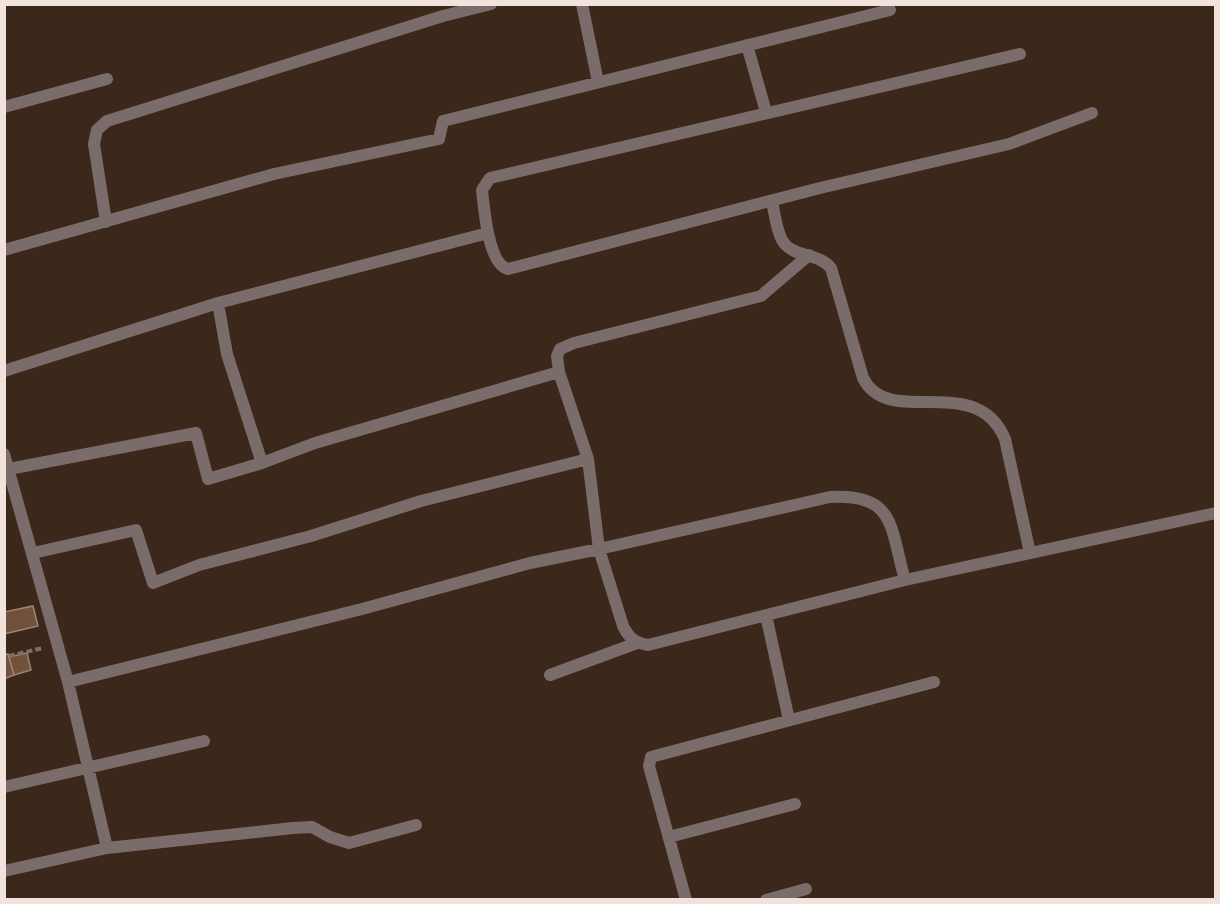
<svg xmlns="http://www.w3.org/2000/svg" width="1220" height="904" viewBox="0 0 1220 904" font-family="'Noto Serif',serif">
<style>
.building{fill:#71503c;stroke:#9d8576;stroke-width:1.5}
.lines{fill:none;stroke-linecap:round;stroke-linejoin:round}
.path{stroke:#816f65;stroke-width:4;stroke-dasharray:6 3;stroke-linecap:butt}
.street{stroke:#796c6a;stroke-width:12}
</style>
<rect width="100%" height="100%" fill="#3c271b"/>
<path class="building" d="M33 606 38 626 4 634V612Z
M27 653 31 670 14 675 9 657Z
M8 654 14 675 4 679V655Z"/>
<g class="lines">
<path class="path" d="M9 656 43 648"/>
<path class="street" d="M582 4 598 82
M747 45 766 112
M1020 54 490 178 482 190C484 208 488 264 508 269L516 267 820 188 1009 144 1092 113
M4 107 107 79
M772 202C775 214 776 229 782 240 792 258 818 252 831 268L863 378C889 430 976 370 1005 439L1030 553
M106 222 94 144 97 130 107 121 443 16 491 4
M4 250 274 174 439 139 443 121 890 10
M809 255 761 296 574 343 560 349 557 356 559 372 588 459 599 549 830 497C896 493 890 528 905 580
M218 303 227 354 262 463 315 443 559 372
M4 371 218 303 488 233
M4 454 68 682 107 848 4 871
M9 469 196 433 208 479 262 463
M33 553 136 530 153 583 199 565 311 536 421 501 588 459
M766 615 789 720
M550 675 637 643
M68 682 362 609 530 563 599 549 623 626C629 638 635 643 648 645L905 580 1216 513
M4 787 204 741
M669 837 795 804
M107 848 293 828 312 827 330 837 349 843 416 825
M686 900 649 766 651 757 934 682
M766 900 806 889"/>
</g>
<rect width="1220" height="904" fill="none" stroke="#f1e3db" stroke-width="12"/>
</svg>
